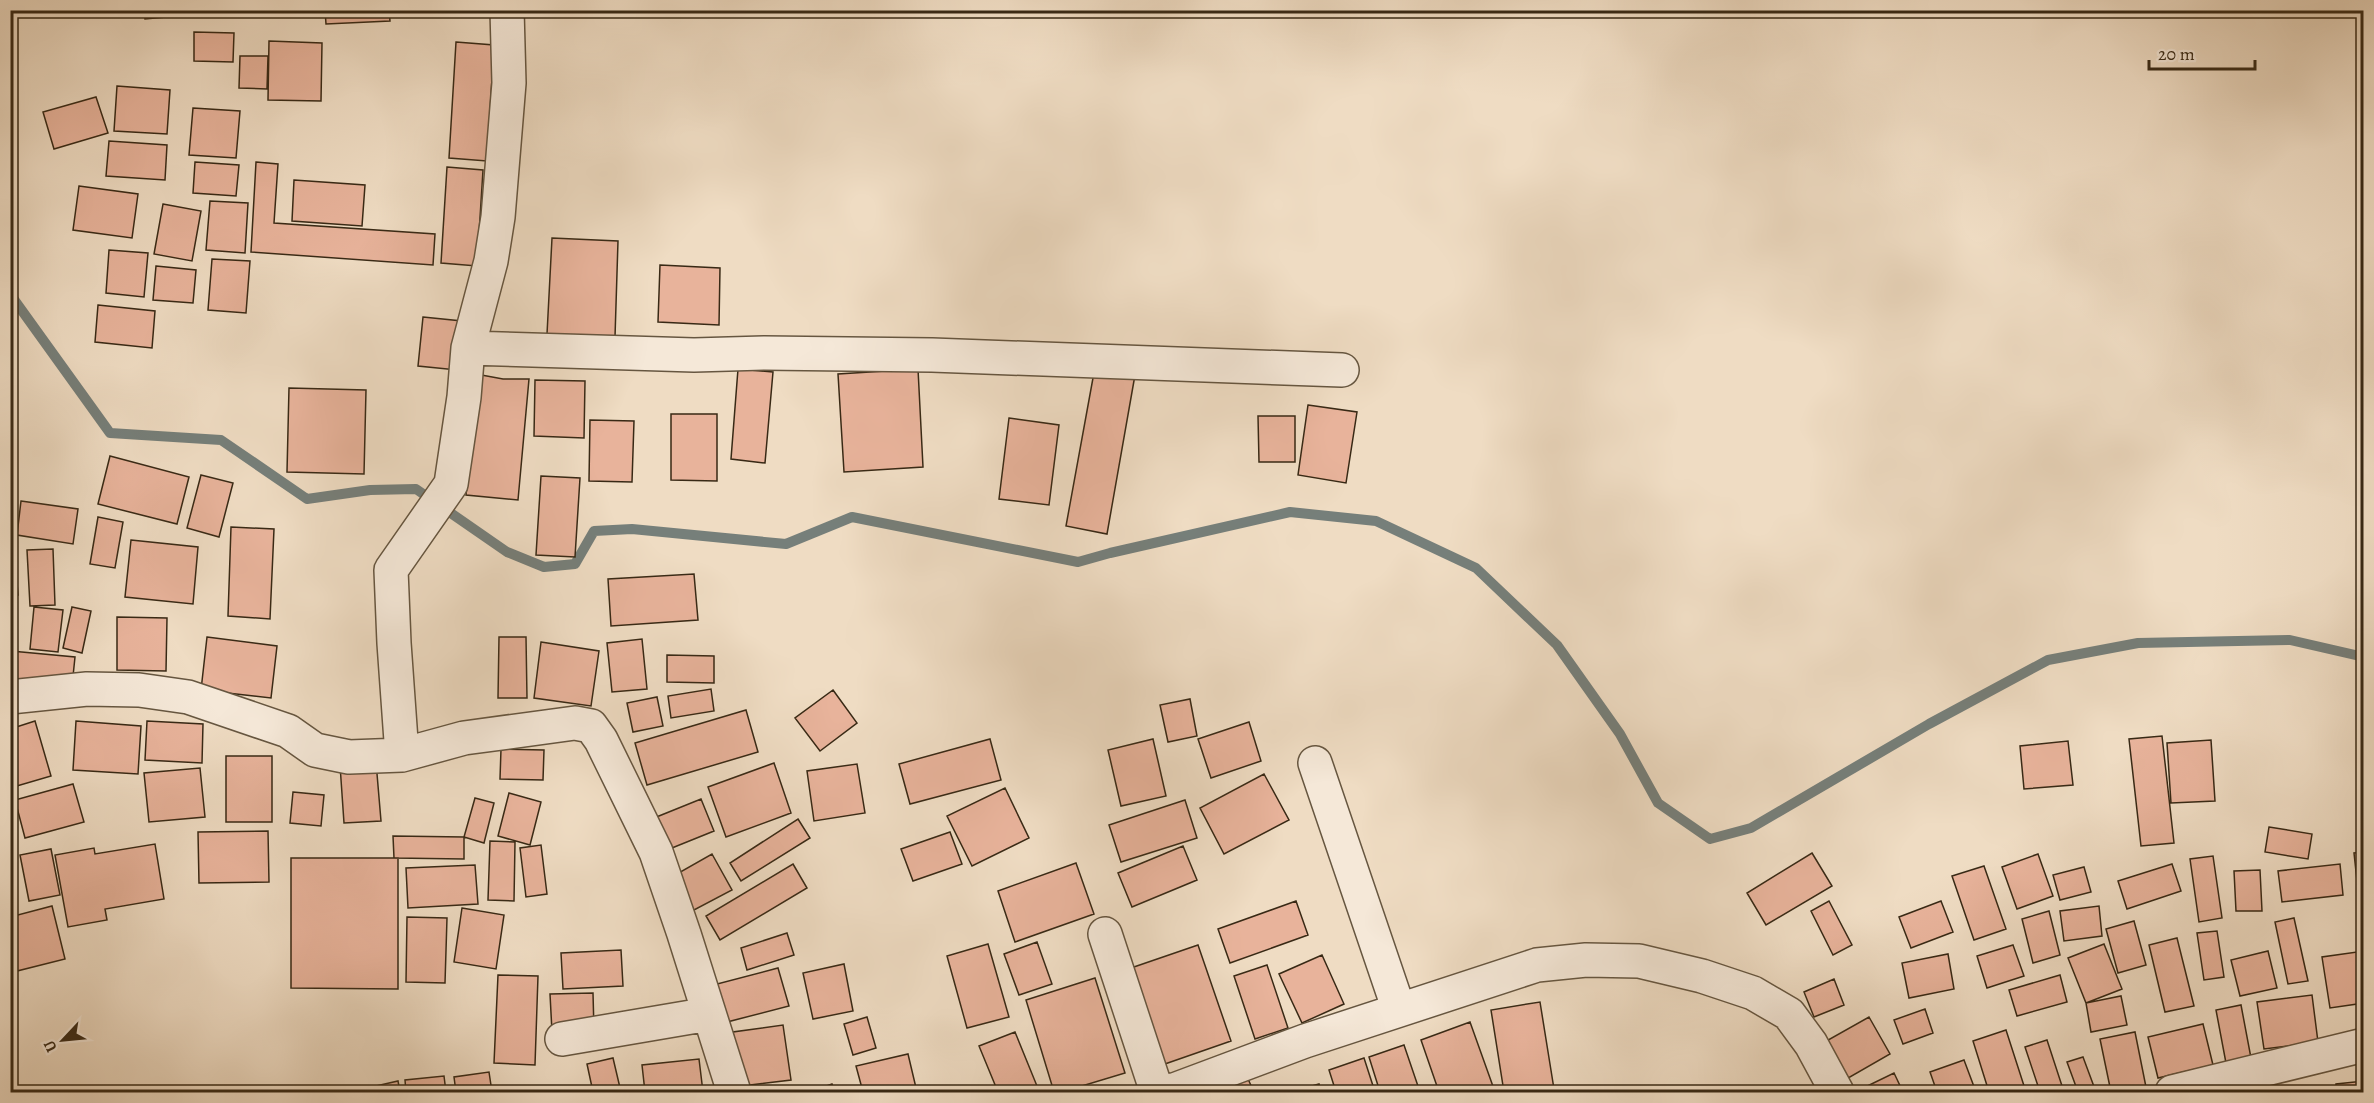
<svg xmlns="http://www.w3.org/2000/svg" width="2374" height="1103" viewBox="0 0 2374 1103" font-family="Alegreya,serif">
<style>
.lines{fill:none;stroke-linecap:round;stroke-linejoin:round}
.stream{stroke:#767f7a;stroke-width:10}
.building{fill:#e8b39b;stroke:#382915;stroke-width:1.5}
.minor-casing{stroke:#665640;stroke-width:36}
.minor{stroke:#f5e8d8;stroke-width:33}
</style>
<rect width="100%" height="100%" fill="#efdcc3"/>
<filter id="stains"><feTurbulence type="fractalNoise" baseFrequency=".00333" numOctaves="4"/><feColorMatrix values="0 0 0 0 .2 0 0 0 0 .09 0 0 0 0 .02 0 0 0 .5 -.17"/></filter>
<radialGradient id="worn" r=".72"><stop offset=".6" stop-color="#630" stop-opacity="0"/><stop offset="1" stop-color="#630" stop-opacity=".3"/></radialGradient>
<g class="lines">
<path class="stream" d="M10 294 110 433 221 440 307 499 370 490 416 489 507 552 544 567 575 564 594 531 632 529 786 544 852 517 1078 562 1110 553 1290 512 1376 521 1476 568 1557 645 1620 734 1658 803 1710 839 1751 828 1929 724 2048 660 2138 643 2290 640 2364 657"/>
</g>
<path class="building" d="M144 10H198L199 14 145 19Z
M325 10H389L390 21 326 24Z
M194 32 234 33 233 62 194 61Z
M269 41 322 43 321 101 268 100Z
M456 42 494 45 487 161 449 158Z
M240 56H268L267 89 239 88Z
M117 86 170 90 167 134 114 131Z
M96 97 108 133 54 149 43 112Z
M193 108 240 111 236 158 189 155Z
M109 141 167 145 165 180 106 176Z
M195 162 239 165 236 196 193 193Z
M256 162 278 164 274 223 435 234 433 265 251 252Z
M447 167 483 170 477 266 441 263Z
M294 180 365 185 362 226 292 221Z
M79 186 138 194 132 238 73 230Z
M210 201 248 203 245 253 206 250Z
M163 204 201 211 192 261 154 254Z
M552 238 618 241 615 337 547 334Z
M109 250 148 253 144 297 106 293Z
M212 259 250 261 246 313 208 310Z
M660 265 720 268 719 325 658 322Z
M156 266 196 270 193 303 153 300Z
M98 305 155 311 152 348 95 342Z
M423 317 462 321 457 370 418 366Z
M1095 367 1135 375 1107 534 1066 526Z
M738 369 773 372 765 463 731 459Z
M918 369 923 467 844 472 838 374Z
M476 374 503 379H529L518 500 466 495Z
M535 380 585 381 584 438 534 436Z
M289 388 366 390 364 474 287 472Z
M1308 405 1357 412 1346 483 1298 475Z
M671 414H717V481L671 480Z
M1258 416H1295V462H1259Z
M1009 418 1059 425 1049 505 999 499Z
M590 420 634 421 632 482 589 481Z
M110 456 189 477 177 524 98 504Z
M201 475 233 483 219 537 187 528Z
M541 476 580 478 575 557 536 555Z
M21 501 78 509 73 544 17 535Z
M98 517 123 522 115 568 90 564Z
M10 523H12L18 595H10Z
M231 527 274 529 270 619 228 616Z
M131 540 198 547 193 604 125 597Z
M53 549 55 605 30 606 27 550Z
M694 574 698 620 611 626 608 579Z
M34 607 63 610 58 652 30 649Z
M72 607 91 611 82 653 63 648Z
M117 617 167 618 166 671 117 670Z
M207 637 277 646 271 698 201 690Z
M499 637H526L527 698H498Z
M642 639 647 689 612 692 607 643Z
M541 642 599 651 591 706 534 698Z
M11 651 75 657 72 686 10 680Z
M667 655 714 656V683L667 682Z
M711 689 714 711 671 718 668 696Z
M833 690 857 723 820 751 795 718Z
M657 697 663 726 633 732 627 703Z
M1190 699 1197 736 1168 742 1160 705Z
M746 710 758 752 647 785 635 743Z
M35 721 51 776 10 788V729Z
M76 721 141 726 138 774 73 770Z
M147 721 203 724 202 763 145 760Z
M1249 722 1261 761 1211 778 1198 739Z
M2162 736 2174 843 2141 846 2129 739Z
M990 739 1001 780 910 804 899 764Z
M1153 739 1166 796 1121 806 1108 750Z
M2211 740 2215 801 2171 803 2167 743Z
M2068 741 2073 785 2024 789 2020 746Z
M501 749 544 750 543 780 500 779Z
M226 756H272V822H226Z
M376 762 381 821 344 823 340 765Z
M774 763 791 813 726 837 708 787Z
M857 764 865 813 814 821 807 771Z
M200 768 205 817 149 822 144 773Z
M1264 774 1289 820 1224 854 1200 808Z
M73 784 84 822 25 838 15 800Z
M1005 788 1029 838 972 866 947 816Z
M293 792 324 795 321 826 290 823Z
M509 793 541 802 530 845 498 836Z
M475 798 494 803 484 843 464 837Z
M701 799 714 831 667 850 654 818Z
M1185 800 1197 838 1121 862 1109 825Z
M798 819 810 838 741 881 730 863Z
M2269 827 2312 834 2308 859 2265 852Z
M268 831 269 882 199 883 198 832Z
M950 832 962 864 913 881 901 849Z
M393 836 464 837V859L394 858Z
M490 841 515 842 514 901 488 900Z
M155 844 164 899 105 909 107 920 68 927 55 855 94 848 95 854Z
M541 845 547 894 526 897 520 848Z
M1183 846 1197 880 1132 907 1118 873Z
M51 849 60 895 29 901 20 855Z
M2364 852V909H2360L2354 853Z
M1812 853 1832 886 1766 925 1747 893Z
M712 854 732 890 694 910 675 875Z
M2038 854 2053 896 2017 909 2002 867Z
M2213 856 2222 918 2199 922 2190 859Z
M291 858H398V989L291 988Z
M1076 863 1094 914 1015 942 998 891Z
M793 864 807 888 720 940 706 916Z
M2172 864 2181 891 2127 909 2118 881Z
M2340 864 2343 895 2282 902 2278 871Z
M475 865 478 904 408 908 406 868Z
M1984 866 2006 929 1974 940 1952 876Z
M2084 867 2091 892 2060 900 2053 875Z
M2260 870 2262 911H2236L2234 871Z
M1296 901 1308 935 1230 963 1218 929Z
M1829 901 1852 945 1833 955 1811 911Z
M1941 901 1953 932 1911 948 1899 917Z
M52 906 65 959 17 971 10 946V917Z
M2099 906 2102 936 2064 941 2060 911Z
M462 908 504 915 496 969 454 962Z
M2049 911 2060 955 2033 963 2022 919Z
M407 917 447 918 445 983 406 982Z
M2294 918 2308 981 2288 984 2275 922Z
M2134 921 2146 965 2118 973 2106 929Z
M2217 931 2224 977 2204 980 2197 933Z
M787 933 794 955 747 970 741 948Z
M2177 938 2194 1006 2165 1012 2149 945Z
M1037 942 1052 984 1019 995 1004 954Z
M988 944 1009 1017 967 1028 947 956Z
M2104 944 2122 989 2086 1003 2068 958Z
M1198 945 1231 1041 1162 1065 1128 969Z
M2013 945 2024 976 1987 988 1977 956Z
M621 950 623 986 563 989 561 953Z
M2268 951 2277 988 2240 996 2231 960Z
M2364 951V1003L2330 1008 2322 957Z
M1948 954 1954 989 1909 998 1902 963Z
M1322 955 1344 1004 1302 1023 1279 974Z
M844 964 853 1011 813 1019 803 973Z
M1267 965 1288 1028 1255 1039 1234 976Z
M778 968 789 1006 727 1022 717 984Z
M498 975 538 976 535 1065 494 1063Z
M2060 975 2067 1002 2017 1016 2009 990Z
M1095 978 1125 1073 1062 1092H1054L1026 1000Z
M1834 979 1844 1005 1814 1017 1804 992Z
M593 993 594 1031 552 1032 550 994Z
M2312 995 2318 1042 2264 1049 2257 1002Z
M2121 996 2127 1025 2091 1032 2086 1003Z
M1540 1002 1554 1089 1530 1092H1504L1491 1010Z
M2241 1005 2251 1058 2226 1063 2216 1010Z
M1925 1009 1933 1033 1903 1044 1894 1020Z
M867 1017 876 1048 853 1055 844 1024Z
M1869 1017 1890 1054 1843 1081 1821 1044Z
M1470 1022 1495 1092H1439L1421 1040Z
M2203 1024 2213 1065 2158 1078 2148 1037Z
M783 1025 791 1080 742 1086 733 1032Z
M2006 1030 2026 1092H1989L1973 1041Z
M1015 1032 1037 1086 1022 1092H998L979 1046Z
M2135 1032 2147 1092H2111L2100 1039Z
M2047 1040 2064 1092H2040L2025 1047Z
M1404 1045 1420 1092H1380L1369 1057Z
M908 1054 917 1092H863L856 1066Z
M2083 1057 2096 1092H2078L2067 1062Z
M613 1058 621 1092H593L587 1064Z
M1364 1058 1375 1092H1336L1329 1070Z
M699 1059 703 1092H645L642 1065Z
M1964 1060 1976 1092H1937L1930 1072Z
M489 1072 492 1092H456L454 1077Z
M1894 1073 1903 1092H1857V1091Z
M444 1076 446 1092H406L405 1080Z
M1248 1079 1254 1092H1218Z
M398 1081 400 1092H368L367 1088Z
M2364 1081V1092H2336V1084Z
M832 1084 835 1092H810Z
M1319 1084 1321 1092H1291Z"/>
<g class="lines">
<defs>
<path id="minor" d="M468 348 694 355 764 353 932 355 1342 370
M10 697 87 689 139 690 188 697 288 731 315 750 349 757 402 755 464 738 575 723 591 726 601 740 656 852 684 934 734 1092
M402 755 394 643 391 570 451 484 464 397 468 348 491 261 498 217 509 83 507 10
M1315 763 1399 1010
M1105 934 1157 1092
M562 1039 709 1014
M1155 1092 1174 1090 1305 1041 1537 965 1586 960 1639 961 1702 976 1753 993 1789 1014 1811 1044 1837 1092
M2172 1092 2364 1045"/>
</defs>
<use href="#minor" class="minor-casing"/>
<use href="#minor" class="minor"/>
</g>
<rect width="2374" height="1103" fill="none" stroke="#efdcc3" stroke-width="36"/>
<rect x="12" y="12" width="2350" height="1079" fill="none" stroke="#382915" stroke-width="3"/>
<rect x="18" y="18" width="2338" height="1067" fill="none" stroke="#382915" stroke-width="1.5"/>
<g transform="translate(63 1040) rotate(244)" stroke="#f5e8d8" stroke-width="4.5" paint-order="stroke">
<path d="M0-4.5L10 22L0 15L-10 22Z" fill="#382915"/>
<text y="-9" font-size="16" font-weight="bold" text-anchor="middle" fill="#382915">U</text>
</g>
<path d="M2149 60v9h106v-9" fill="none" stroke="#382915" stroke-width="3"/>
<text x="2158" y="60" font-size="18" fill="#382915" stroke="#f5e8d8" stroke-width="4.5" paint-order="stroke">20 m</text>
<rect width="100%" height="100%" filter="url(#stains)"/>
<rect width="100%" height="100%" fill="url(#worn)"/>
</svg>
